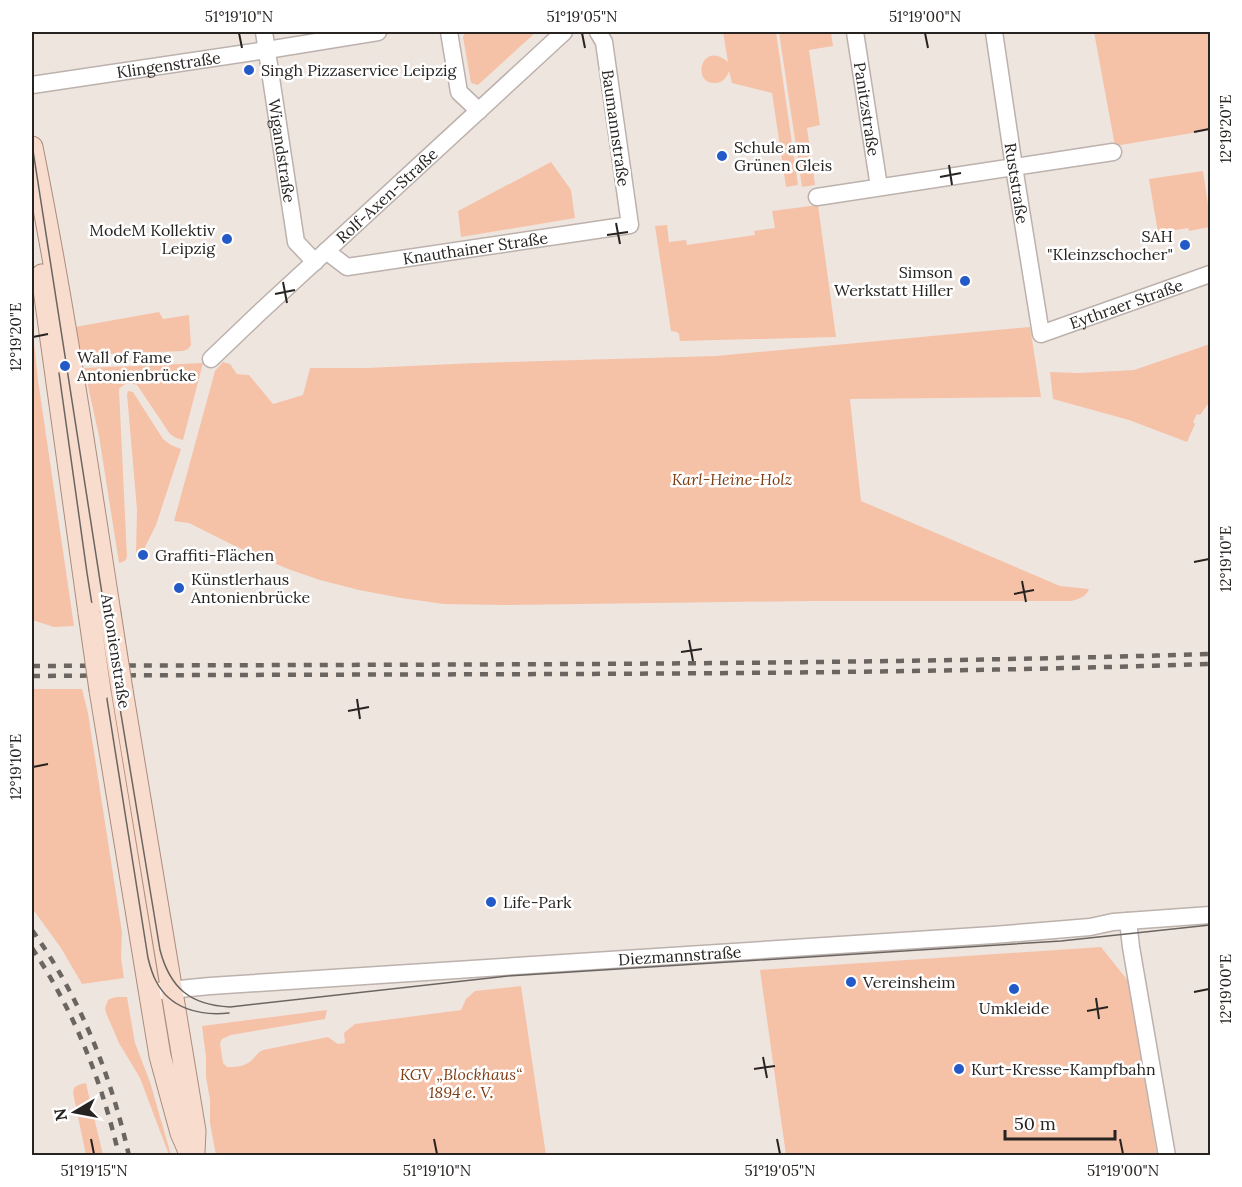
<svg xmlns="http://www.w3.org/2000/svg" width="1242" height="1187" viewBox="0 0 1242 1187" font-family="Lora,serif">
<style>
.green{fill:#f5c2a8}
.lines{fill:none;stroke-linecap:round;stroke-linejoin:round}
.minor-casing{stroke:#bcb1ac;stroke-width:19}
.major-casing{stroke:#ac8c7b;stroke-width:23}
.minor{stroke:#fff;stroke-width:16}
.major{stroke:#f8dccd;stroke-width:21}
.tram{stroke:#6b6561;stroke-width:1.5}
.rail{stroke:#6b6561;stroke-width:4.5;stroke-dasharray:8 8;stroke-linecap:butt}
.major-bridge-casing{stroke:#ac8c7b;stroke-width:23;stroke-linecap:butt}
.major-bridge{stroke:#f8dccd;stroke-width:21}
.ticks{fill:none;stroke:#272321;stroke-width:2}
.poi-dot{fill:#235ac7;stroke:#fff;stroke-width:2}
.labels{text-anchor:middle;stroke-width:5;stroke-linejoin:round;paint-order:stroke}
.street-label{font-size:16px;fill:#272321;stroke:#fff}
.poi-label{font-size:16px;fill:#272321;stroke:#fff;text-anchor:start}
.park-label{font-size:16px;font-style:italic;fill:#7f3d13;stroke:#fff}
.neatline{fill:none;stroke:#272321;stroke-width:2}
.ticks-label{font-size:15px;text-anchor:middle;fill:#272321}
</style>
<rect width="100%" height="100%" fill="#efe5df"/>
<path class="green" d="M477 32H536L478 85 471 83 463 37 465 33Z
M723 32H776L798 185 786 187 772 93 732 83 729 71C727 77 723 83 715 83 691 84 701 39 728 62Z
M779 32H831L833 46 809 50 820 125 807 128 815 185 802 187Z
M1094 32H1209L1210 39V130L1115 146Z
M551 162 571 190 575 218 461 237 458 211Z
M1203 171 1210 218V227L1189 231 1188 228 1158 233 1149 179Z
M818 205 836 337 680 341 679 334 677 332 671 331 655 226 667 225 669 242 686 240 687 245 755 235 754 231 775 228 772 211Z
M159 312 163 319 189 315 191 345 188 349 183 351 80 355 75 327Z
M32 323 38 380 74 626 54 627 32 620Z
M1030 327 1041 397 850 399 861 501 1060 586 1089 589C1086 597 1079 599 1071 601H812L504 605 444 604 401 598 359 590 320 580 288 569 233 545 189 523 174 521 215 371 223 362 230 364 237 374 249 375 273 404 303 395 310 368H366L476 363 716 356Z
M1210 344V403L1208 404 1200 415 1197 414 1193 422 1195 424 1187 442 1129 420 1053 399 1050 372 1079 373 1134 370Z
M203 363 183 440 176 438 170 434 137 385C129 382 125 383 119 389L127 557 125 561 119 563 99 436 84 368Z
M128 391 133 392 163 439 171 445 181 449 156 525 141 555 136 553 137 510 127 394Z
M32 689H82L88 713 122 932 121 957 124 978 82 984 61 948 32 908Z
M1101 947 1129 982 1157 1155H786L760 970Z
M521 986 546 1155H216L210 1123V1100L206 1077V1057L202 1026 327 1010 325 1019 231 1035 222 1039 220 1043 223 1063 227 1067C234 1067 242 1067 248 1063 254 1060 256 1053 263 1050L328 1037 338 1044 345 1043 344 1033 355 1024 461 1010 466 999 475 991Z
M117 997H127L135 1043 150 1082 171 1155H169L140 1078 119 1043 106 1013 105 1008 108 1000 112 998Z
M86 1083 88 1092 103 1155H86L73 1093 74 1088 78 1085Z"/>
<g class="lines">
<defs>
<g id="minor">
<path id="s1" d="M264 32 296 242 315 262"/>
<path d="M449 32 459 92 479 111"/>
<path id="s2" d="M855 32 879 187"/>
<path id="s3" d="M994 32 1014 167 1041 334 1210 274"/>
<path id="s4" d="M32 85 267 50 378 32"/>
<path d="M817 197 1113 152"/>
<path id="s5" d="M326 251 347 267 630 225 604 42 598 32"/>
<path id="s6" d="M211 359 258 314 564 32"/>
<path d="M1128 921 1131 947 1167 1156"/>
<path id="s7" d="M159 991 210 986 993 935 1066 929 1090 927 1113 922 1210 915"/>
</g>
<path id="major" d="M32 147C63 301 86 457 110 613
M42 275 89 613
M100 690 160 1056 181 1133 191 1156
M122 690 195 1131 194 1152"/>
</defs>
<use href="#minor" class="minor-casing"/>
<use href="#major" class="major-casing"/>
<use href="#minor" class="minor"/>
<use href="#major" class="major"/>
<path class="tram" d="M32 144 117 690 160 950C170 988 190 1005 230 1007L508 976 1061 941 1210 925
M59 373 87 573 148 958C150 966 152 974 156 981 170 1009 200 1016 229 1013"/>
<path class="rail" d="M32 666C424 664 818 666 1210 654
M32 676C424 673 818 677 1210 664
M32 930C80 997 111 1075 129 1156
M32 948C74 1011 102 1081 119 1156"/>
<defs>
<path id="major-bridge" d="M89 613 100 690
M110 613 122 690"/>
</defs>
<use href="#major-bridge" class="major-bridge-casing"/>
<use href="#major-bridge" class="major-bridge"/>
</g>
<path class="ticks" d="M239 33 242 48M582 33 585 48M925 33 928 48M1194 132 1209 129M949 165 952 185M940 177 961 173M616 223 620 244M607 235 628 232M283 282 287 303M275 294 295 290M33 337 48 334M1194 562 1209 559M1022 581 1026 602M1014 594 1034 590M689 640 693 661M681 652 702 649M357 699 360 719M348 711 369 707M33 767 48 764M1194 992 1209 989M1096 998 1099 1019M1087 1011 1108 1007M763 1057 767 1078M754 1069 775 1066M91 1139 94 1154M434 1139 437 1154M777 1139 780 1154M1120 1139 1123 1154"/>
<g class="poi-dot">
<circle cx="249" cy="70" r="6"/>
<circle cx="722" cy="156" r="6"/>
<circle cx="227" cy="239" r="6"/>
<circle cx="1185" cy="245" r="6"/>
<circle cx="965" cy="281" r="6"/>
<circle cx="65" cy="366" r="6"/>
<circle cx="143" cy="555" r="6"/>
<circle cx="179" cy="588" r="6"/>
<circle cx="491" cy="902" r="6"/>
<circle cx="851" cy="982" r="6"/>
<circle cx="1014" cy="989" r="6"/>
<circle cx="959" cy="1069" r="6"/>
</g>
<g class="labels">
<g class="street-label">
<text dy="6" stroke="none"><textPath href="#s4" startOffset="138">Klingenstraße</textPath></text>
<text dy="6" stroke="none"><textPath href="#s2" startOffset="78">Panitzstraße</textPath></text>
<text transform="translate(616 128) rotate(82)" y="6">Baumannstraße</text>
<text dy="6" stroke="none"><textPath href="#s1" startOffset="120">Wigandstraße</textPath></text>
<text dy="6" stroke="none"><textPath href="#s3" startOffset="153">Ruststraße</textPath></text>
<text dy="6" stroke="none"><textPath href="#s6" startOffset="240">Rolf-Axen-Straße</textPath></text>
<text dy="6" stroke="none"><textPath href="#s5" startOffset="156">Knauthainer Straße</textPath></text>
<text dy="6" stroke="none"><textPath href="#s3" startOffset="396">Eythraer Straße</textPath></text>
<text transform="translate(116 651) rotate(81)" y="6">Antonienstraße</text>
<text dy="6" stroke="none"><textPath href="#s7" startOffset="522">Diezmannstraße</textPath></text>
</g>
<g class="poi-label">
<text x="261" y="76">Singh Pizzaservice Leipzig</text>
<text x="734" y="153">Schule am<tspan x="734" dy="18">Grünen Gleis</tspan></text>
<text x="215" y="236" text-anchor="end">ModeM Kollektiv<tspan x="215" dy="18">Leipzig</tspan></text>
<text x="1173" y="242" text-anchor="end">SAH<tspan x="1173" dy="18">"Kleinzschocher"</tspan></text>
<text x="953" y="278" text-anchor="end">Simson<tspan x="953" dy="18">Werkstatt Hiller</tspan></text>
<text x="77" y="363">Wall of Fame<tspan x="77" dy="18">Antonienbrücke</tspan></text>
<text x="155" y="561">Graffiti-Flächen</text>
<text x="191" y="585">Künstlerhaus<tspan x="191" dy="18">Antonienbrücke</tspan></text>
<text x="503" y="908">Life-Park</text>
<text x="863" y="988">Vereinsheim</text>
<text x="1014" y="1014" text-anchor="middle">Umkleide</text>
<text x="971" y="1075">Kurt-Kresse-Kampfbahn</text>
</g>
<g class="park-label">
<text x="732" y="485">Karl-Heine-Holz</text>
<text x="461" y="1080">KGV „Blockhaus“<tspan x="461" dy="18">1894 e. V.</tspan></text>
</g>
</g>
<rect width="1242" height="1187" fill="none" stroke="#ffffff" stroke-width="66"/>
<g transform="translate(75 1112) rotate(260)" stroke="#ffffff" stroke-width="4.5" paint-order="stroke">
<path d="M0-4.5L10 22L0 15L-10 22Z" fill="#272321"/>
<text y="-9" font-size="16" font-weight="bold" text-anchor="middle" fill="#272321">N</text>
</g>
<path d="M1005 1130v9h110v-9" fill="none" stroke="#272321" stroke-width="3"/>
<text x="1014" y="1130" font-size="18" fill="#272321" stroke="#ffffff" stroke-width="4.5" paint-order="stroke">50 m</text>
<rect x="33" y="33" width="1176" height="1121" class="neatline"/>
<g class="ticks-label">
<text x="239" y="22">51°19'10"N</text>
<text x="582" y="22">51°19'05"N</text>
<text x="925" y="22">51°19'00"N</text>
<text transform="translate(1226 129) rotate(-90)" y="5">12°19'20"E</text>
<text transform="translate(16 337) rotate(-90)" y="5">12°19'20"E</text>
<text transform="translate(1226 559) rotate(-90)" y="5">12°19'10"E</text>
<text transform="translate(16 767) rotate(-90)" y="5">12°19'10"E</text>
<text transform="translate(1226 989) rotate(-90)" y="5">12°19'00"E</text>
<text x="94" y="1176">51°19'15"N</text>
<text x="437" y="1176">51°19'10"N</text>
<text x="780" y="1176">51°19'05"N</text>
<text x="1123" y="1176">51°19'00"N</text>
</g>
</svg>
